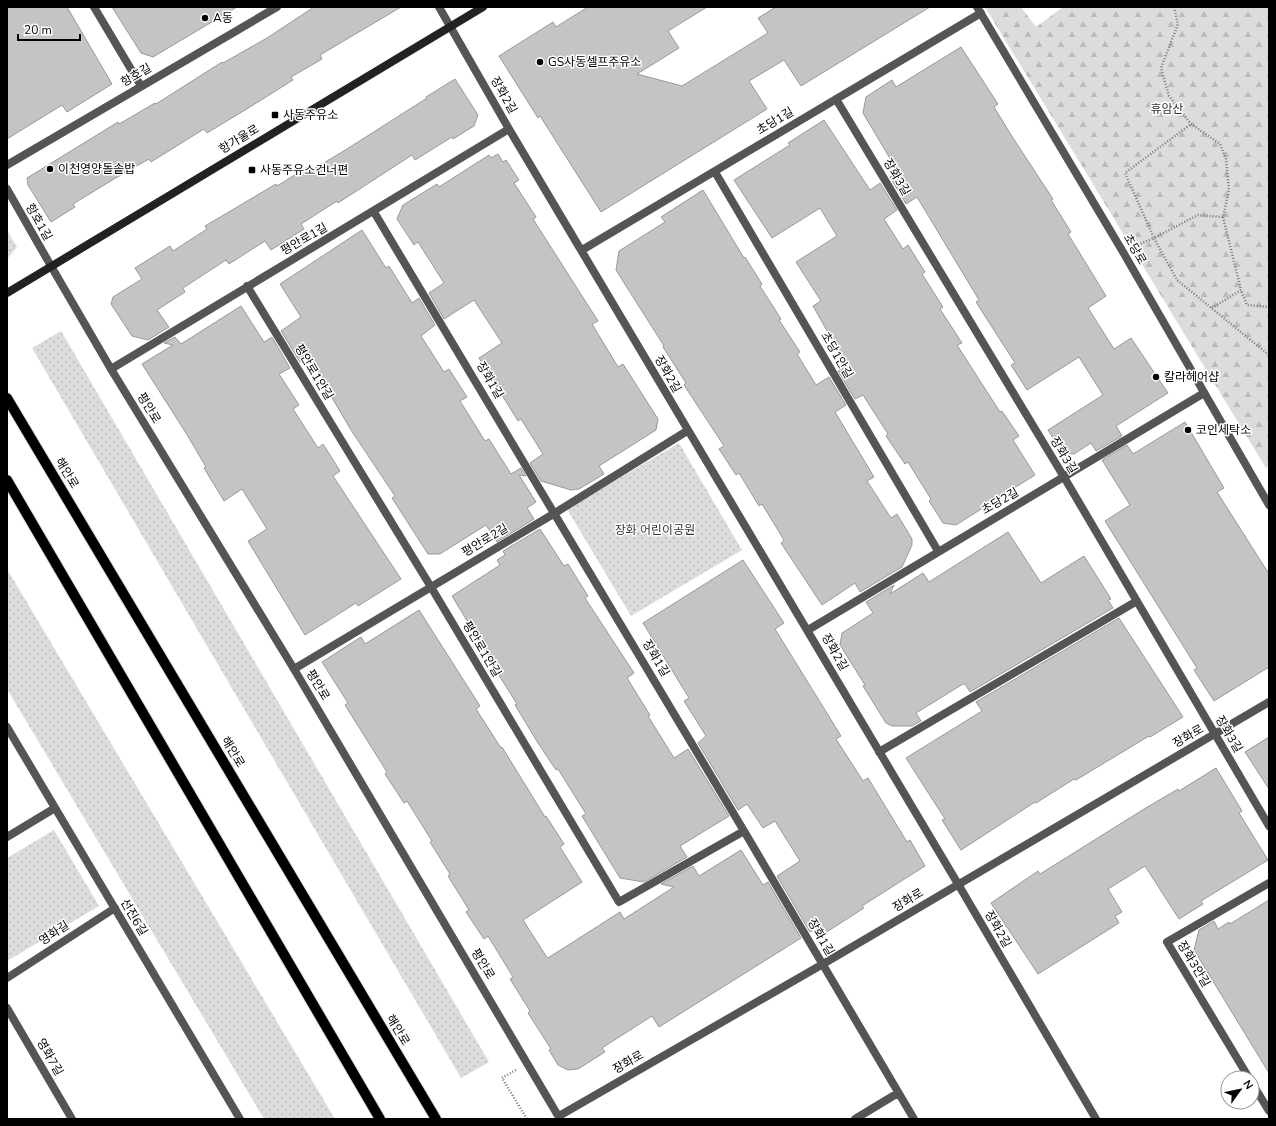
<svg xmlns="http://www.w3.org/2000/svg" width="1276" height="1126" viewBox="0 0 1276 1126" font-family="'Nunito Sans','Noto Sans KR',sans-serif">
<style>
.forest{fill:url(#forest-firs)}
.park{fill:url(#park-dots)}
.building{fill:#c4c4c4;stroke:#999}
.lines{fill:none;stroke-linecap:round;stroke-linejoin:round}
.primary-casing{stroke:#dbdbdb;stroke-width:12}
.path{stroke:#777;stroke-width:2.5;stroke-dasharray:1 2;stroke-linecap:butt}
.minor{stroke:#555;stroke-width:8}
.tertiary{stroke:#555;stroke-width:8}
.secondary{stroke:#222;stroke-width:8}
.primary{stroke:#000;stroke-width:10}
.poi-dot{fill:#000;stroke:#fff;stroke-width:1.5}
.labels{text-anchor:middle;stroke-width:3;stroke-linejoin:round;paint-order:stroke}
.poi-label{font-size:12px;fill:#000;stroke:#fff;text-anchor:start}
.street-label{font-size:12px;fill:#000;stroke:#fff}
.park-label{font-size:12px;fill:#333;stroke:#fff}
</style>
<defs>
<pattern id="forest-firs" width="22" height="20" patternUnits="userSpaceOnUse"><rect width="22" height="20" fill="#dcdcdc"/><path d="M5 1l3.5 6h-7zM16 11l3.5 6h-7z" fill="#bbb"/></pattern>
<pattern id="park-dots" width="8" height="8" patternUnits="userSpaceOnUse"><rect width="8" height="8" fill="#dcdcdc"/><path d="M2 2h.1M6 6h.1" fill="none" stroke="#bbb" stroke-width="1.8" stroke-linecap="round"/></pattern>
</defs>
<rect width="100%" height="100%" fill="#fff"/>
<path class="forest" d="M985 7H1021L1036 27 1063 7H1269V467L1266 468Z"/>
<path class="park" d="M7 230 17 247 7 259Z
M61 331 489 1062 461 1078 32 348Z
M679 443 742 550 631 616 567 509Z
M7 569 335 1119H264L7 689Z
M54 830 99 906 7 961V858Z"/>
<path class="building" d="M7 7H67L112 84 67 112 62 105 7 139Z
M112 7H237L153 57 141 53Z
M314 7H401L320 55 322 59 291 77 293 80 250 107 207 133 204 129 151 162 149 159 114 179 73 204 75 207 51 222 28 185 27 178 118 122 119 124 155 103 156 104 222 62 223 63 267 38Z
M588 7H707L668 31 679 48 637 74 682 86 768 33 758 18 776 7H930L801 86 784 60 749 81 767 109 601 212 540 116 538 118 499 56 553 22 556 27Z
M961 47 998 104 994 107 1013 138 1053 199 1051 200 1071 232 1068 234 1106 296 1088 308 1114 349 1131 338 1168 393 1116 426 1122 436 1096 451 1091 443 1074 454 1062 452 1048 430 1103 395 1079 357 1027 390 1011 365 1015 363 976 302 979 300 917 197 906 204 890 177 898 172 863 113 866 97 892 80 896 87Z
M455 79 478 115 474 126 453 139 452 137 415 160 412 155 338 203 337 201 301 224 304 229 271 250 265 241 229 264 226 260 183 288 185 292 157 310 169 327 148 340 132 336 111 304 113 297 142 279 135 268 170 246 173 251 207 229 205 226 276 184 277 186 309 166 312 170 347 149 427 98 426 97Z
M824 120 870 190 880 183 897 210 884 219 903 249 908 245 925 272 922 274 943 307 940 309 962 343 957 345 1000 412 1002 411 1019 436 1013 440 1035 475 956 525 943 523 929 501 931 499 908 462 905 464 886 436 888 434 863 395 855 399 838 371 847 366 813 306 821 301 796 262 837 236 820 208 772 238 734 180 790 145 788 143Z
M498 154 503 162 506 160 519 180 514 183 536 217 533 219 598 321 592 324 618 367 623 364 658 419 656 430 599 466 604 474 579 489 571 490 541 481 530 463 543 454 521 419 518 421 479 358 502 343 474 300 444 319 429 293 444 283 418 242 414 245 397 219 403 205 437 184 439 187 489 155 491 158Z
M703 190 744 258 745 257 762 284 760 286 781 319 779 320 800 352 797 354 816 385 829 377 846 405 835 412 874 477 867 481 891 518 897 514 912 539V545L902 567 860 592 855 583 822 605 781 543 784 540 762 504 759 506 739 473 736 475 719 449 724 446 684 385 686 383 663 347 664 346 616 270 619 251 665 222 661 217Z
M362 230 386 268 389 266 412 303 419 298 435 325 421 336 444 372 449 369 467 397 460 401 485 441 489 439 511 474 521 468 526 476 519 475 536 502 527 508 534 519 497 542 486 525 440 554H428L392 498 395 496 351 430 331 396 333 395 308 356 300 362 281 331 301 317 280 284Z
M241 306 264 342 272 337 290 368 279 374 299 405 293 409 318 448 323 444 340 471 333 476 401 579 358 606 356 603 305 635 248 541 267 529 242 489 224 501 204 468 206 467 186 433 142 364 173 345 164 343 175 337 181 344Z
M1185 422 1224 488 1217 492 1269 574V667L1214 701 1194 670 1197 668 1105 521 1130 505 1102 460 1127 445 1133 454Z
M540 529 564 566 568 564 588 596 585 598 634 673 627 678 650 715 648 716 674 758 688 749 729 816 680 846 687 857 644 882 620 878 582 816 586 814 558 769 556 770 538 743 515 705 517 704 495 669 496 668 452 596 500 565 497 560 505 555 503 551Z
M1008 532 1041 583 1084 556 1111 599 1108 600 1113 608 970 692 965 684H963L916 713 921 721 912 726H892L886 723 863 686 865 685 840 645 842 633 873 613 866 602 894 585 890 594 923 573 929 582Z
M743 560 784 623 775 629 841 736 836 739 863 781 868 778 907 842 910 840 925 866 862 906 864 908 822 935 817 928 810 932 777 876 800 861 775 821 763 828 747 804 738 810 698 743 706 736 684 701 689 698 643 623Z
M419 610 480 706 476 709 501 748 502 747 545 817 546 816 564 844 560 847 582 882 523 920 546 956 548 958 620 912 624 919 674 887 661 884 693 866 699 876 741 850 763 885 768 882 801 938 659 1027 652 1016 602 1048 605 1052 578 1069 568 1070 558 1065 549 1050 551 1049 528 1013 530 1011 510 979 513 977 488 936 484 939 466 912 469 910 448 876 450 874 430 842 432 841 407 801 404 803 385 774 387 772 345 705 348 703 322 662 361 637 365 644Z
M1119 618 1183 717 1150 737 1149 736 1076 780 1074 779 1036 803 1035 802 961 850 942 820 945 819 906 758 982 711 976 702Z
M1269 737V789L1245 752Z
M1216 768 1242 811 1239 813 1268 860 1201 901 1203 904 1179 919 1145 866 1108 889 1122 912 1115 916 1119 923 1038 974 991 903 1038 871 1040 874 1144 809 1178 789 1179 791Z
M1269 900V1073L1194 950 1199 930 1214 921 1218 929 1229 922 1230 924Z"/>
<g class="lines">
<defs>
<path id="primary" d="M7 398 436 1119
M7 480 380 1119"/>
</defs>
<use href="#primary" class="primary-casing"/>
<path class="path" d="M1174 7 1178 24 1161 68 1169 96 1191 124 1220 144 1226 159 1229 190 1223 217 1198 215 1154 238 1125 173 1191 124
M1223 217 1241 290
M1135 246 1154 238 1177 280 1269 355
M1212 308 1241 290 1247 305 1269 307
M516 1070 502 1078 527 1119"/>
<path class="minor" d="M94 7 141 86
M439 7 509 129 958 884 1096 1119
M836 99 1064 477 1269 826
M7 165 277 7
M715 172 938 551
M7 189 51 266
M374 212 744 831 914 1119
M582 250 981 13
M247 286 431 587 619 902 744 831
M111 369C243 288 377 210 509 129
M808 630 1204 393
M294 669 555 513 687 431
M7 727 240 1119
M879 752 1137 601
M7 837 55 808
M7 978 115 908
M7 1008 72 1119
M1249 1078 1167 942 1269 883
M1252 1083 1269 1111
M855 1119 898 1093"/>
<path class="tertiary" d="M977 7 1123 252 1269 505
M51 266 111 369 294 669 560 1119
M559 1116 823 964 1269 702"/>
<path class="secondary" d="M7 293 483 7"/>
<use href="#primary" class="primary"/>
</g>
<g class="poi-dot">
<circle cx="205" cy="18" r="4"/>
<circle cx="540" cy="62" r="4"/>
<rect x="271" y="111" width="8" height="8" rx="2"/>
<circle cx="50" cy="169" r="4"/>
<rect x="248" y="166" width="8" height="8" rx="2"/>
<circle cx="1156" cy="377" r="4"/>
<circle cx="1188" cy="430" r="4"/>
</g>
<g class="labels">
<g class="poi-label">
<text x="213" y="22">A동</text>
<text x="548" y="66">GS사동셀프주유소</text>
<text x="283" y="119">사동주유소</text>
<text x="58" y="173">이천영양돌솥밥</text>
<text x="260" y="174">사동주유소건너편</text>
<text x="1164" y="381">칼라헤어샵</text>
<text x="1196" y="434">코인세탁소</text>
</g>
<g class="street-label">
<text transform="translate(136 75) rotate(-30)" y="4">항호길</text>
<text transform="translate(504 95) rotate(60)" y="4">장화2길</text>
<text transform="translate(775 121) rotate(-31)" y="4">초당1길</text>
<text transform="translate(239 139) rotate(-31)" y="4">항가울로</text>
<text transform="translate(897 177) rotate(59)" y="4">장화3길</text>
<text transform="translate(39 222) rotate(60)" y="4">항호1길</text>
<text transform="translate(304 239) rotate(-30)" y="4">평안로1길</text>
<text transform="translate(1135 249) rotate(60)" y="4">초당로</text>
<text transform="translate(837 355) rotate(60)" y="4">초당1안길</text>
<text transform="translate(314 372) rotate(59)" y="4">평안로1안길</text>
<text transform="translate(668 374) rotate(60)" y="4">장화2길</text>
<text transform="translate(490 380) rotate(59)" y="4">장화1길</text>
<text transform="translate(149 408) rotate(59)" y="4">평안로</text>
<text transform="translate(1064 455) rotate(59)" y="4">장화3길</text>
<text transform="translate(67 473) rotate(59)" y="4">해안로</text>
<text transform="translate(1000 501) rotate(-30)" y="4">초당2길</text>
<text transform="translate(485 540) rotate(-31)" y="4">평안로2길</text>
<text transform="translate(482 649) rotate(59)" y="4">평안로1안길</text>
<text transform="translate(835 652) rotate(60)" y="4">장화2길</text>
<text transform="translate(656 658) rotate(59)" y="4">장화1길</text>
<text transform="translate(318 685) rotate(59)" y="4">평안로</text>
<text transform="translate(1229 734) rotate(59)" y="4">장화3길</text>
<text transform="translate(1188 736) rotate(-30)" y="4">장화로</text>
<text transform="translate(233 752) rotate(59)" y="4">해안로</text>
<text transform="translate(908 900) rotate(-31)" y="4">장화로</text>
<text transform="translate(134 917) rotate(59)" y="4">선진6길</text>
<text transform="translate(998 929) rotate(60)" y="4">장화2길</text>
<text transform="translate(54 933) rotate(-33)" y="4">영화길</text>
<text transform="translate(821 937) rotate(60)" y="4">장화1길</text>
<text transform="translate(483 964) rotate(59)" y="4">평안로</text>
<text transform="translate(1194 964) rotate(59)" y="4">장화3안길</text>
<text transform="translate(398 1030) rotate(59)" y="4">해안로</text>
<text transform="translate(50 1057) rotate(60)" y="4">영화7길</text>
<text transform="translate(628 1062) rotate(-30)" y="4">장화로</text>
</g>
<g class="park-label">
<text x="1167" y="113">휴암산</text>
<text x="655" y="534">장화 어린이공원</text>
</g>
</g>
<rect width="1276" height="1126" fill="none" stroke="#000000" stroke-width="16"/>
<g transform="translate(1240 1090) rotate(57)"><circle r="19" fill="#ffffff" stroke="#999999"/>
<path d="M0-3L7 15L0 10L-7 15Z" fill="#000000"/>
<text y="-6" font-size="11" font-weight="bold" text-anchor="middle" fill="#000000">N</text>
</g>
<path d="M18 34v6h62v-6" fill="none" stroke="#000000" stroke-width="2"/>
<text x="24" y="34" font-size="12" fill="#000000" stroke="#ffffff" stroke-width="3" paint-order="stroke">20 m</text>
</svg>
